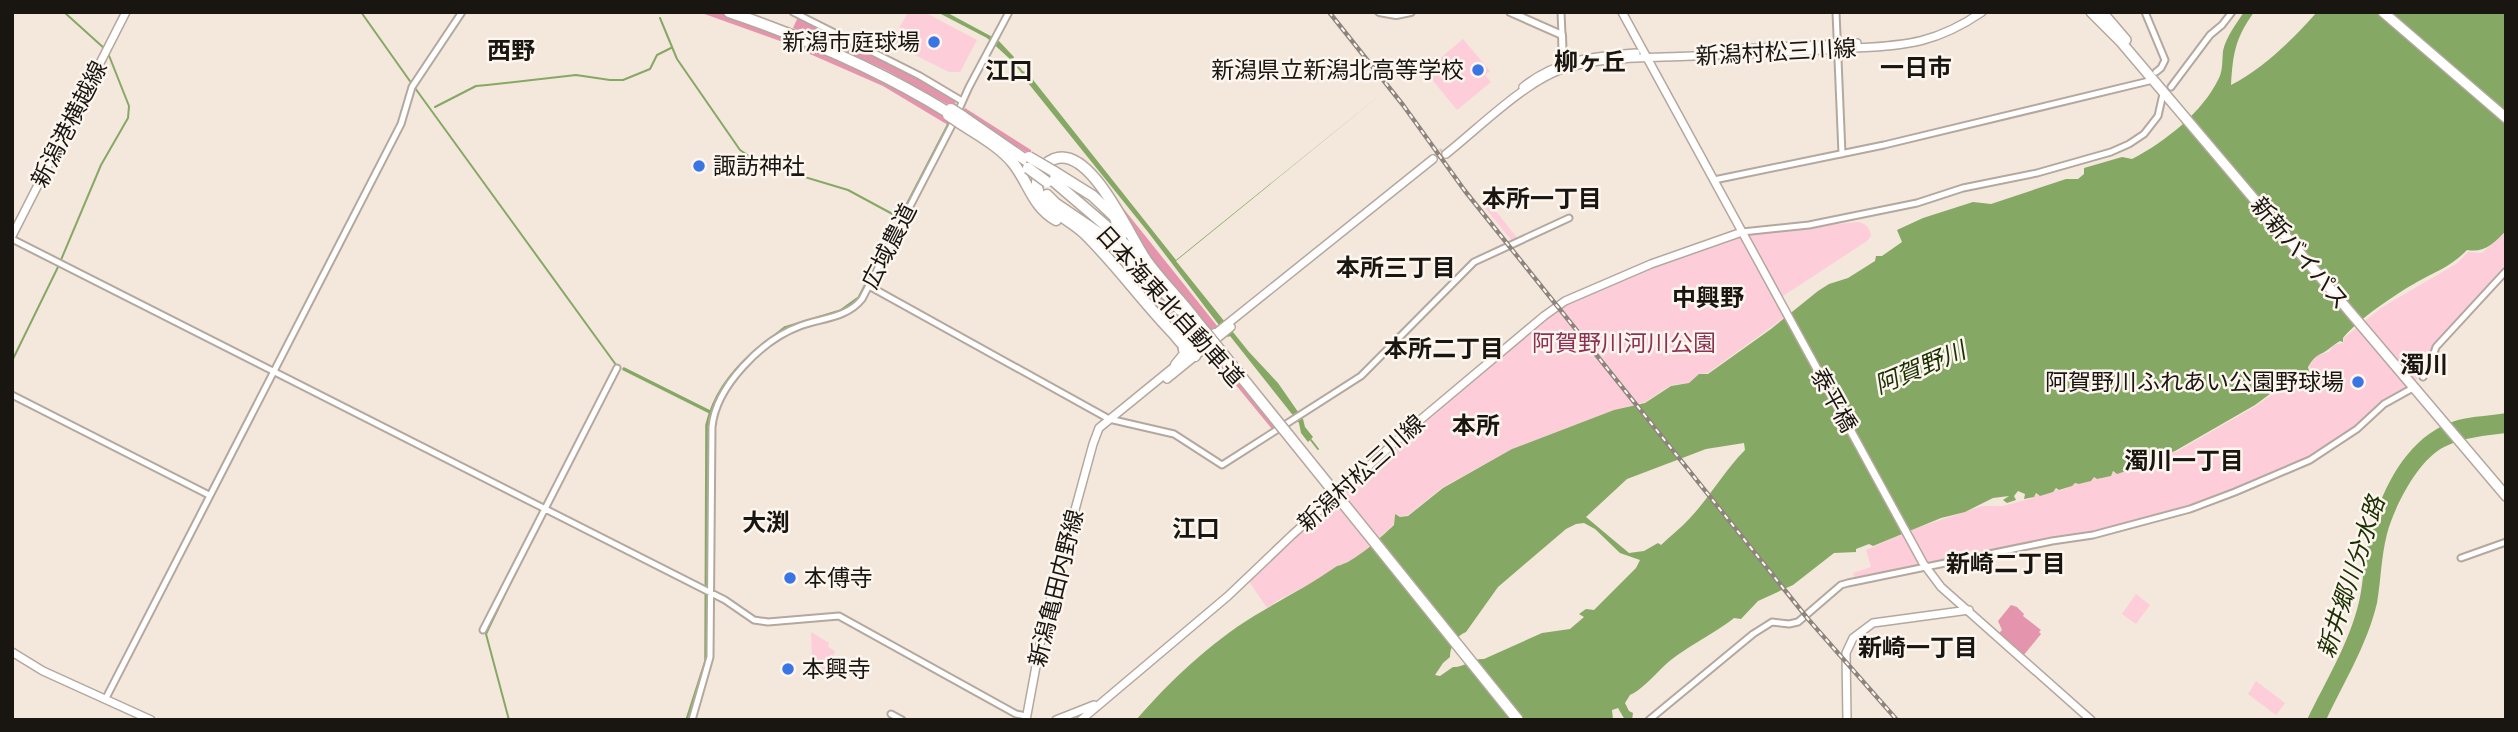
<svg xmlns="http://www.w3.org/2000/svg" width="2518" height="732" viewBox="0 0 2518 732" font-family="Manrope,'Noto Sans JP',sans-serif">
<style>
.green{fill:#fdcdda}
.forest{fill:#e494ad}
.water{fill:#86a865;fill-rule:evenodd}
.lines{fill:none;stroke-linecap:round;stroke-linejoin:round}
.stream{stroke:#86a865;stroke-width:2}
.canal{stroke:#86a865;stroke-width:3.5}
.primary-tunnel{stroke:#d3c8be;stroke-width:7;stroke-dasharray:7 3.5;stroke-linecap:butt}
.tertiary-casing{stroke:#b4a89e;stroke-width:9}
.secondary-casing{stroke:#b4a89e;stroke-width:10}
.primary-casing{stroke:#b4a89e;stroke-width:10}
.trunk-casing{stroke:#b4a89e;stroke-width:12}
.motorway-casing{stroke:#b4a89e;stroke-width:13}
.tertiary{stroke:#fff;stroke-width:5}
.secondary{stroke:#fff;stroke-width:6}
.primary{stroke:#fff;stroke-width:7}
.trunk{stroke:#fff;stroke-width:9}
.motorway{stroke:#fff;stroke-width:10}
.rail-casing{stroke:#8d847d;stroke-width:4.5}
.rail{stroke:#fdf6ef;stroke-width:2;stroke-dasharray:5;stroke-linecap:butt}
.motorway-bridge-casing{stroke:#b4a89e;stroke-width:13;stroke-linecap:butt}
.motorway-bridge{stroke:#fff;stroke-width:10}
.poi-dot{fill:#3a75e4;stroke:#fdf6ef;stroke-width:2.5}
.labels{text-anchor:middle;stroke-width:5;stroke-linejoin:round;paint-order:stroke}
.poi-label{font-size:23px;fill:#191511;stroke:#fdf6ef;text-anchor:end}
.street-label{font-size:23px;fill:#191511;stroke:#fdf6ef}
.park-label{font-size:23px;fill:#8d3154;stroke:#fdf6ef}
.neighbourhood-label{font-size:24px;font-weight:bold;fill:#191511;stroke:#fdf6ef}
.water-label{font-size:24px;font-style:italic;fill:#1b3000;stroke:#fdf6ef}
</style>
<rect width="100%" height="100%" fill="#f4e7dc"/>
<path class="green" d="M908 12H924L977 40 960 72H949L891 43Z
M1463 39 1490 71 1485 75 1491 82 1457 110 1425 71Z
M1487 200 1518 239 1513 242 1482 204Z
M1858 222C1867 224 1869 227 1871 236L1867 241 1780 298 1789 314 1708 373 1699 374 1689 383 1671 385 1645 402 1614 410 1514 448 1443 487 1408 515 1400 517 1394 514V524C1380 537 1355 563 1337 566L1318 580 1280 599 1267 608 1248 580 1370 466 1565 302 1639 270 1746 233Z
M2506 232V264L2443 336 2433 349 2423 372 2408 390 2366 418 2347 434 2301 463 2295 462 2289 468 2188 508 2118 527 1855 579 1853 573 1871 567 1866 550 1914 529 1982 506H2003L2033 498 2035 494 2040 496 2053 492 2055 489C2061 493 2070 487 2075 483 2083 485 2089 482 2094 477L2098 479 2110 476 2112 472C2118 474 2129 472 2133 466L2135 468 2173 451 2176 452 2256 406 2296 377 2298 383 2313 373 2309 366 2317 355 2329 352 2334 345 2343 343 2344 338 2381 308 2456 264 2468 252 2482 253Z
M2136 594 2150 605 2136 624 2122 614Z
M811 632 829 643 828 647 835 651 825 675 815 669 812 657Z
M2256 681 2285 703 2276 715 2248 694Z"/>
<path class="forest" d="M699 12H721L786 35 903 89 952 120 948 125 883 86 787 44V37L780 41Z
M798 17 937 87 955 100 956 109 886 70 793 28Z
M965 108 1031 150 1032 156 962 112Z
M1060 155 1083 158 1218 327 1209 332 1168 282 1081 162 1044 163 1038 158 1044 159Z
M1127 259 1173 305 1203 340 1188 343C1178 332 1171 318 1162 307 1148 291 1131 283 1127 259Z
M1213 352 1274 427 1272 429 1212 356Z
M2011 605 2017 607 2024 614 2023 616 2041 630 2039 632 2041 634 2023 656 1998 634 2002 630 1998 621Z"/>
<path class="water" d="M937 12H946L998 40 1014 57 1012 61 987 38Z
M2244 12H2254C2235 39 2233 53 2231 85 2265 67 2291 41 2317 12H2506V231C2494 243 2485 253 2467 250 2452 266 2435 272 2417 282 2396 294 2357 320 2343 338V342L2340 341C2336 343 2333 346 2330 348 2319 357 2317 352 2308 367L2309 371 2312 373 2298 382 2296 375 2255 405 2175 451 2151 459 2135 468 2133 466 2132 469 2117 474 2113 471 2111 476 2097 479 2094 477 2091 481 2079 484 2075 483 2072 486 2059 490 2056 488 2053 492 2040 496 2036 493 2034 497 2024 499 2025 494 2018 491 2014 496 2016 500 2007 503 2003 500 2009 496 1993 498 1965 512 1941 518 1873 546 1869 544 1856 549V552L1834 553 1793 585 1758 601 1741 619 1734 618C1713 635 1681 649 1662 668 1654 676 1640 691 1630 695L1625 703 1629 711 1633 713 1632 720H1625L1618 708 1612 710 1613 720H1136C1170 681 1210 643 1254 616 1282 599 1310 585 1337 566 1354 563 1381 537 1394 525L1395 514 1400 517 1408 516 1443 488 1512 449 1614 410 1645 403 1671 386 1689 383 1699 374H1708L1771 329 1818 291 1829 284 1848 278 1875 261 1876 256H1882L1902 242 1897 230 1923 218 1973 202 1991 204 2066 179H2078L2084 174V168L2122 157 2132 159C2165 142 2203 112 2219 78 2223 70 2222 60 2223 51 2226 37 2236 24 2244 12ZM1744 443 1745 450C1724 471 1710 497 1690 518 1681 528 1670 536 1661 545L1658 543 1644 551 1629 553 1586 517 1627 479 1706 449ZM1584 523 1595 529 1620 553 1640 560 1636 568 1594 610 1586 609 1579 614 1584 617 1570 629 1542 633 1484 659C1473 658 1463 668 1453 667L1440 676 1435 675 1443 663 1450 657C1450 646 1456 636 1466 632L1498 587 1566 529 1576 524Z
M1026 71 1176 260 1385 91 1176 261 1249 352 1278 383 1303 419 1305 427 1313 437 1308 442 1301 433 1299 423 1230 336 1228 337 1148 232 1024 78 1021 72Z
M2506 413V433C2485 436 2463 437 2444 447 2418 460 2394 507 2387 534 2381 557 2381 580 2377 603 2367 645 2344 682 2326 720H2307C2325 682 2349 644 2359 602 2364 580 2364 556 2370 534 2382 488 2408 434 2458 420 2473 416 2490 416 2506 413Z"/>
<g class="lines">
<path class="stream" d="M64 12 105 49
M361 12 412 84
M660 18 677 59 740 150 761 164 848 190 898 217
M1013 61 1023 73
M415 88 619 369
M435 107 476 86 487 85 576 75 610 80H623L650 69 657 55 671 48
M12 361 58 267 101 165 128 118 129 106 108 53
M1311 440 1318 449
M509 720 486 634 521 561"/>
<path class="canal" d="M758 349 785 328 841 311 859 298 951 120
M624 369 710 412
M687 720 706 661 707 425C714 396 729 375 752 354"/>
<path class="primary-tunnel" d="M1433 159 1443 151"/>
<defs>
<path id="tertiary" d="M793 12 920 76 962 101
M1561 12 1562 35
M1836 12 1842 154
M2145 12 2165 60 2161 68 2156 72
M2171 87 2210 35 2222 25 2232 12
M1714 180 1884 145 2149 81
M1742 232 1809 225 1917 203 1963 188 2037 173 2111 152 2129 144 2144 134 2158 116 2163 94
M12 239 725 600 754 620 768 622 839 616 1016 714 1026 716
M869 286 1109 419 1174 434 1222 465 1361 376 1474 262 1569 218
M2423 377 2429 368 2436 347 2506 271
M12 395 209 495
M2461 558 2506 542
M483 630 617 368
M106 698 401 124 412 87 462 12
M891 714 902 720
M692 720 710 657 712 427C716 386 762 340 800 326 822 318 847 318 862 299L951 127 969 87 1009 12
M1649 720 1753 634 1772 622 1789 624 1798 622 1841 585 1848 583 2052 541 2093 535 2190 509 2235 492 2310 460 2357 429 2384 404 2411 389"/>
<path id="secondary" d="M1379 12 1396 15 1411 12
M1510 12 1562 35 1563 67"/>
<path id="primary" d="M1622 12 1923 563 1941 587 2091 720
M1701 51 1857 43
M1523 87C1556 60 1595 56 1636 53
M1446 154C1479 128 1526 80 1566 68 1607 56 1650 58 1692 56 1742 54 1791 52 1841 49 1899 45 1931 47 1982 12
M12 236 126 12
M1211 337 1433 159
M1167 379 1231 327
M12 652 43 671 151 720
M1026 720 1044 623 1093 444 1099 428 1180 362
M1056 720 1094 705
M1081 720 1228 596 1292 535 1413 426 1544 316 1565 301 1651 264 1742 232
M1847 720 1846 653 1853 638 1873 623 1969 610"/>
<path id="trunk" d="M2091 12 2121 42 2506 496
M2102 12 2126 40
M2383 12 2506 118"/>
<path id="motorway" d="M729 12C805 38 880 70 949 113
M962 116 1030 163
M960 123C978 135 999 146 1013 163 1029 183 1032 206 1056 220
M1053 171 1093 196 1113 215
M1049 177 1105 225 1142 261
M1047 195 1056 204 1106 238 1155 282
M1115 218 1122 235
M1153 279 1180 310
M1190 313 1206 333
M1194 318C1179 298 1160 280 1146 260 1129 236 1091 145 1054 159 1047 162 1042 167 1039 174 1027 203 1068 217 1084 233 1116 264 1142 301 1173 333 1180 341 1186 350 1195 356
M1184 342 1195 346 1215 334
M1176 365 1185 354 1183 345"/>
</defs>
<use href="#tertiary" class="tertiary-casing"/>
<use href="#secondary" class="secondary-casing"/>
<use href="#primary" class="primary-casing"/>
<use href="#trunk" class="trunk-casing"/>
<use href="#motorway" class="motorway-casing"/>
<use href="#tertiary" class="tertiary"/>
<use href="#secondary" class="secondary"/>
<use href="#primary" class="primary"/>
<use href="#trunk" class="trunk"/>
<use href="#motorway" class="motorway"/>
<defs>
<path id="rail" d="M1329 12 1403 105 1465 191 1808 619 1897 720"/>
</defs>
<use href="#rail" class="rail-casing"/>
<use href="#rail" class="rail"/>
<defs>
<path id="motorway-bridge" d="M951 109 962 116
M948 115 960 123
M1029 157 1053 171
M1028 168 1047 182
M1206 333 1518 720"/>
</defs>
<use href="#motorway-bridge" class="motorway-bridge-casing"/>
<use href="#motorway-bridge" class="motorway-bridge"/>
</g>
<g class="poi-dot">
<circle cx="934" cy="42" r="7"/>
<circle cx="1478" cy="70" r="7"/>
<circle cx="699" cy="166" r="7"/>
<circle cx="2358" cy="382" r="7"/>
<circle cx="790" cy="578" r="7"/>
<circle cx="788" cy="669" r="7"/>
</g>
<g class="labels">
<g class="poi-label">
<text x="920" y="50">新潟市庭球場</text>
<text x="1464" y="78">新潟県立新潟北高等学校</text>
<text x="713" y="174" text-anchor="start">諏訪神社</text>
<text x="2344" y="390">阿賀野川ふれあい公園野球場</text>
<text x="804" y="586" text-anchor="start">本傅寺</text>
<text x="802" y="677" text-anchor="start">本興寺</text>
</g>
<g class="street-label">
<text transform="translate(1776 52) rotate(-3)" y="8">新潟村松三川線</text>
<text transform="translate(69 124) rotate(-63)" y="8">新潟港横越線</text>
<text transform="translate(889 246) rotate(-63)" y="8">広域農道</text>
<text transform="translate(2300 253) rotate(50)" y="8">新新バイパス</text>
<text transform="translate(1170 306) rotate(48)" y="8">日本海東北自動車道</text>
<text transform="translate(1834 400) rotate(61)" y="8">泰平橋</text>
<text transform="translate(1361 473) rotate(-42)" y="8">新潟村松三川線</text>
<text transform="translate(1056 588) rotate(-76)" y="8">新潟亀田内野線</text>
</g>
<g class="park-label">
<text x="1624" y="351">阿賀野川河川公園</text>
</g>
<g class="neighbourhood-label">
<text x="511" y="59">西野</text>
<text x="1590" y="70">柳ヶ丘</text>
<text x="1916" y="76">一日市</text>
<text x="1009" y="79">江口</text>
<text x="1542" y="207">本所一丁目</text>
<text x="1396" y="276">本所三丁目</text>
<text x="1708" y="306">中興野</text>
<text x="1444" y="357">本所二丁目</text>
<text x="2424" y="373">濁川</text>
<text x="1476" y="434">本所</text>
<text x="2184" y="469">濁川一丁目</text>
<text x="766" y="531">大渕</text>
<text x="1196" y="537">江口</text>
<text x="2006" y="572">新崎二丁目</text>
<text x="1918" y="656">新崎一丁目</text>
</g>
<g class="water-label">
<text transform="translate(1920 368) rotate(-23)" y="8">阿賀野川</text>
<text transform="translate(2351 577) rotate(-72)" y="8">新井郷川分水路</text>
</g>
</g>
<rect width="2518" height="732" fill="none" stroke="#191511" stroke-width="28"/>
</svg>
